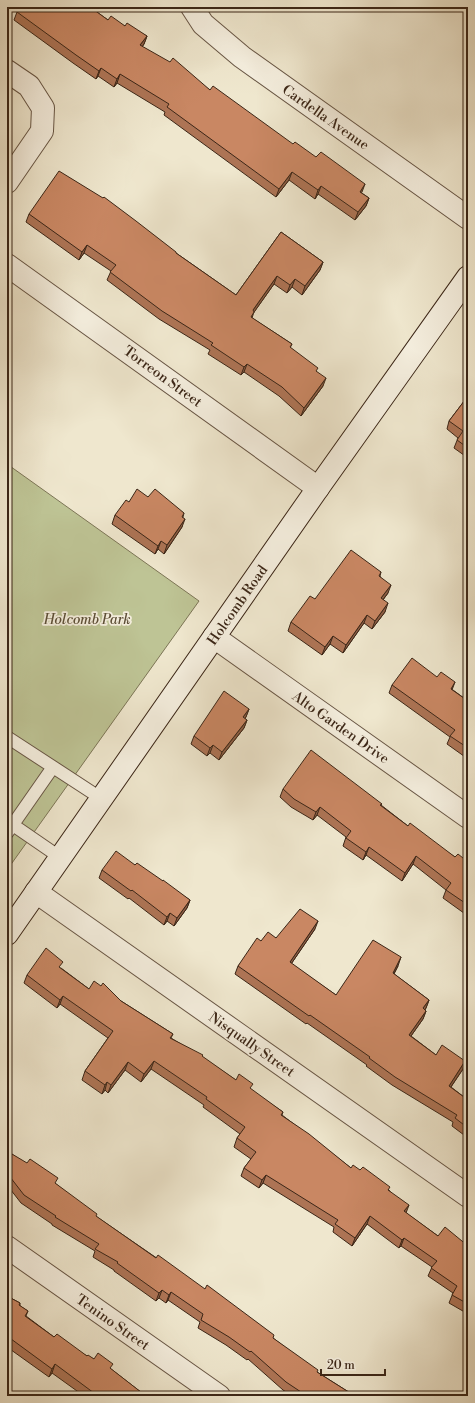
<svg xmlns="http://www.w3.org/2000/svg" width="475" height="1403" viewBox="0 0 475 1403" font-family="'Libre Bodoni',serif">
<style>
.green{fill:#bec495;stroke:#7c7556}
.lines{fill:none;stroke-linecap:round;stroke-linejoin:round}
.lane-casing{stroke:#685645;stroke-width:14}
.street-casing{stroke:#685645;stroke-width:24}
.secondary-casing{stroke:#3b2617;stroke-width:24}
.lane{stroke:#f5efdf;stroke-width:12}
.street{stroke:#f5efdf;stroke-width:22}
.secondary{stroke:#f5efdf;stroke-width:22}
.wall{fill:#ad7455;stroke:#3b2617}
.shaded-wall{fill:#8d5e45;stroke:#3b2617}
.building{fill:#c98763;stroke:#3b2617}
.labels{text-anchor:middle;stroke-width:3.5;stroke-linejoin:round;paint-order:stroke}
.street-label{font-size:14px;fill:#3b2617;stroke:#f5efdf}
.park-label{font-size:14px;font-style:italic;fill:#5c4e36;stroke:#f5efdf}
</style>
<rect width="100%" height="100%" fill="#efe7ce"/>
<filter id="stains"><feTurbulence type="fractalNoise" baseFrequency=".005" numOctaves="4"/><feColorMatrix values="0 0 0 0 .2 0 0 0 0 .09 0 0 0 0 .02 0 0 0 .5 -.17"/></filter>
<radialGradient id="worn" r=".72"><stop offset=".6" stop-color="#630" stop-opacity="0"/><stop offset="1" stop-color="#630" stop-opacity=".3"/></radialGradient>
<path class="green" d="M7 464 199 601 7 870Z"/>
<g class="lines">
<defs>
<path id="lane" d="M7 737 102 799
M13 825 61 858
M7 833 53 767"/>
<path id="street" d="M192 7 203 24 242 57 468 218
M7 71 29 86 43 108 42 131 7 182
M7 265 318 488
M214 637 468 817
M36 892 468 1196
M7 1247 219 1396"/>
<path id="secondary" d="M7 934 318 488 468 277"/>
</defs>
<use href="#lane" class="lane-casing"/>
<use href="#street" class="street-casing"/>
<use href="#secondary" class="secondary-casing"/>
<use href="#lane" class="lane"/>
<use href="#street" class="street"/>
<use href="#secondary" class="secondary"/>
</g>
<path class="wall" d="M15 7H90L108 20 125 26 147 36 144 44 142 47 210 90 369 198 366 206 355 220 318 194 315 199 289 180 276 197 164 115 165 112 117 83 114 87 98 76 96 79 73 63 14 20 17 12 19 10Z
M29 214 136 222 176 253 236 295 281 232 323 262 320 270 302 295 292 287 287 293 274 284 254 312 252 318 292 344 290 348 317 372 323 386 301 416 279 396 244 372 241 375 208 354 210 350 159 319 107 280 111 271 84 253 79 260 26 222Z
M468 396V458L454 448 458 438 447 429 449 421Z
M148 497 184 513 183 517 182 527 164 554 158 549 155 554 112 524 115 515 129 502Z
M381 572 380 576 388 593 383 600 385 612 372 629 364 623 343 653 330 644 322 655 288 631 291 622 315 599Z
M392 685 453 690 468 701V759L447 744 450 737 389 693Z
M249 709 245 719 247 720 244 728 219 760 210 753 207 756 191 744 194 736Z
M283 789 382 804 381 805 408 826 455 857 468 862V916L443 898 446 890 413 864 402 881 366 855 363 860 343 846 346 837 317 815 313 820 291 807 280 797Z
M135 865 190 900 187 908 174 926 167 921 164 925 129 898 128 899 99 878 102 870Z
M315 929 291 964 336 995 398 966 394 974 429 1000 426 1008 425 1010 426 1011 423 1019 411 1036 436 1055 465 1061 463 1069 451 1087 468 1100V1138L452 1126 453 1122 392 1085 366 1066 367 1065 307 1023 306 1024 235 974 238 966 261 941Z
M61 968 89 989 121 1001 173 1034 171 1038 202 1057 283 1112 282 1115 351 1168 389 1190 406 1213 438 1236 468 1246V1314L449 1303 453 1293 428 1276 432 1267 401 1246 399 1248 367 1224 352 1246 333 1232 334 1227 263 1183 259 1188 241 1176 244 1168 251 1159 234 1147 237 1138 240 1134 203 1107 204 1105 151 1069 141 1082 125 1070 108 1093 105 1090 102 1094 82 1080 85 1071 108 1038 60 1004 57 1008 24 983 27 975Z
M7 1151 56 1184 97 1217 273 1338 317 1372 355 1396H292L283 1390 248 1359 247 1360 226 1345 198 1328 200 1322 168 1300 166 1303 159 1298 156 1301 114 1271V1270L93 1257 95 1251 52 1225V1224L21 1203 7 1185Z
M7 1296 20 1303V1306L28 1311 26 1316 54 1337 87 1356 94 1359 111 1369 146 1396H84L52 1373 49 1377 7 1347Z"/>
<path class="shaded-wall" d="M147 36 144 44 137 54 140 45Z
M101 68 98 76 96 79 99 71Z
M120 74 117 83 114 87 117 79Z
M292 172 289 180 276 197 279 189Z
M365 184 362 192 357 200 360 192Z
M321 186 318 194 315 199 318 190Z
M369 198 366 206 355 220 358 212Z
M87 245 84 253 79 260 82 252Z
M323 262 320 270 302 295 305 286Z
M277 276 274 284 250 318 253 310Z
M295 279 292 287 287 293 290 285Z
M247 364 244 372 241 375 244 367Z
M326 378 323 386 301 416 304 408Z
M185 519 182 527 164 554 167 545Z
M161 541 158 549 155 554 158 546Z
M391 585 388 593 378 606 381 598Z
M388 603 385 612 372 629 375 621Z
M367 615 364 623 343 653 346 645Z
M333 636 330 644 322 655 325 647Z
M455 682 452 690 451 689Z
M249 709 246 717 240 725 243 717Z
M247 720 244 728 219 760 222 752Z
M213 745 210 753 207 756 210 748Z
M320 807 317 815 313 820 316 812Z
M369 847 366 855 363 860 366 852Z
M416 856 413 864 402 881 405 873Z
M190 900 187 908 174 926 177 918Z
M170 913 167 921 164 925 167 917Z
M318 921 315 929 287 970 290 962Z
M401 957 398 966 390 981 393 973Z
M63 996 60 1004 57 1008 60 1000Z
M429 1000 426 1008 420 1016 423 1008Z
M426 1011 423 1019 406 1043 409 1035Z
M154 1061 151 1069 141 1082 144 1074Z
M465 1061 463 1069 446 1094 449 1086Z
M128 1062 125 1070 108 1093 111 1085Z
M107 1082 105 1090 102 1094 105 1085Z
M266 1175 263 1183 259 1188 262 1180Z
M409 1205 406 1213 404 1211Z
M370 1216 367 1224 352 1246 355 1238Z
M404 1238 401 1246 399 1248 402 1240Z
M162 1290 159 1298 156 1301 159 1293Z
M171 1292 168 1300 166 1303 169 1295Z
M55 1364 52 1373 49 1377 52 1369Z"/>
<path class="building" d="M21 7H90L108 20 111 16 125 26 127 23 147 36 140 45 170 62 173 58 210 90 213 86 293 144 295 142 316 157 321 152 365 184 360 192 369 198 358 212 321 186 318 190 292 172 279 189 167 107 169 104 120 74 117 79 101 68 99 71 76 55 17 12Z
M59 171 103 198 104 197 136 221 176 252V253L236 295 281 232 323 262 305 286 295 279 290 285 277 276 253 310 254 312 251 317 292 344 290 347 318 368 316 371 326 378 304 408 282 387 247 364 244 367 211 345 213 343 162 311 110 272 116 265 87 245 82 252 29 214Z
M468 396V448L457 440 463 431 449 421Z
M137 489 148 497 155 489 184 513 182 517 185 519 167 545 161 541 158 546 115 515 126 500 129 502Z
M351 550 381 572 379 576 391 585 381 598 388 603 375 621 367 615 346 645 333 636 325 647 291 622 310 596 315 599Z
M412 658 437 677 441 672 455 682 451 689 468 701V748L450 736 455 730 392 685Z
M224 691 249 709 243 717 247 720 222 752 213 745 210 748 194 736Z
M311 750 382 804 380 805 408 826 410 823 455 857 458 854 468 862V905L446 890 451 883 416 856 405 873 369 847 366 852 346 838 351 831 320 807 316 812 294 799 283 789Z
M116 851 135 865 137 863 163 881V880L190 900 177 918 170 913 167 917 132 890 131 891 102 870Z
M300 909 318 921 290 962 336 995 373 940 401 957 393 973 429 1000 423 1008 426 1011 409 1035 436 1055 442 1045 465 1061 449 1086 468 1100V1128L455 1118 457 1115 395 1077 369 1058 370 1057 310 1015 309 1016 238 966 257 938 261 941 268 932 276 938Z
M46 948 63 962 59 967 89 989 94 981 101 986 103 983 121 1001 173 1034 170 1038 203 1055 202 1056 236 1080 239 1074 253 1084 250 1088 283 1112 281 1115 309 1134 351 1168 353 1165 360 1170 363 1167 390 1187 388 1190 409 1205 404 1211 438 1236 445 1227 468 1246V1304L452 1295 457 1286 431 1268 437 1261 404 1238 402 1240 370 1216 355 1238 335 1224 338 1220 266 1175 262 1180 244 1168 256 1152 237 1138 245 1127 206 1099 207 1097 154 1061 144 1074 128 1062 111 1085 107 1082 105 1085 85 1071 113 1031 63 996 60 1000 27 975Z
M7 1151 27 1163 30 1159 58 1178 55 1183 97 1214 96 1216 156 1258 158 1255 205 1289 207 1285 274 1335 273 1338 318 1370 317 1372 355 1396H307L286 1382 251 1351 250 1352 229 1337 201 1320 203 1314 171 1292 169 1295 162 1290 159 1293 117 1263 118 1262 95 1249 99 1244 55 1217 56 1216 24 1195 7 1173Z
M7 1296 20 1303 19 1305 28 1311 25 1316 54 1337 57 1334 87 1356 88 1355 94 1359 98 1353 113 1364 110 1368 146 1396H98L55 1364 52 1369 7 1336Z
M406 1391 413 1396H402Z"/>
<g class="labels">
<g class="street-label">
<text transform="translate(326 117) rotate(35)" y="5">Cardella Avenue</text>
<text transform="translate(163 376) rotate(36)" y="5">Torreon Street</text>
<text transform="translate(237 605) rotate(-55)" y="5">Holcomb Road</text>
<text transform="translate(341 727) rotate(35)" y="5">Alto Garden Drive</text>
<text transform="translate(252 1044) rotate(35)" y="5">Nisqually Street</text>
<text transform="translate(113 1322) rotate(35)" y="5">Tenino Street</text>
</g>
<g class="park-label">
<text x="87" y="624">Holcomb Park</text>
</g>
</g>
<rect width="475" height="1403" fill="none" stroke="#efe7ce" stroke-width="24"/>
<rect x="8" y="8" width="459" height="1387" fill="none" stroke="#3b2617" stroke-width="2"/>
<rect x="12" y="12" width="451" height="1379" fill="none" stroke="#3b2617"/>
<path d="M321 1369v6h64v-6" fill="none" stroke="#3b2617" stroke-width="2"/>
<text x="327" y="1369" font-size="12" fill="#3b2617" stroke="#f5efdf" stroke-width="3" paint-order="stroke">20 m</text>
<rect width="100%" height="100%" filter="url(#stains)"/>
<rect width="100%" height="100%" fill="url(#worn)"/>
</svg>
